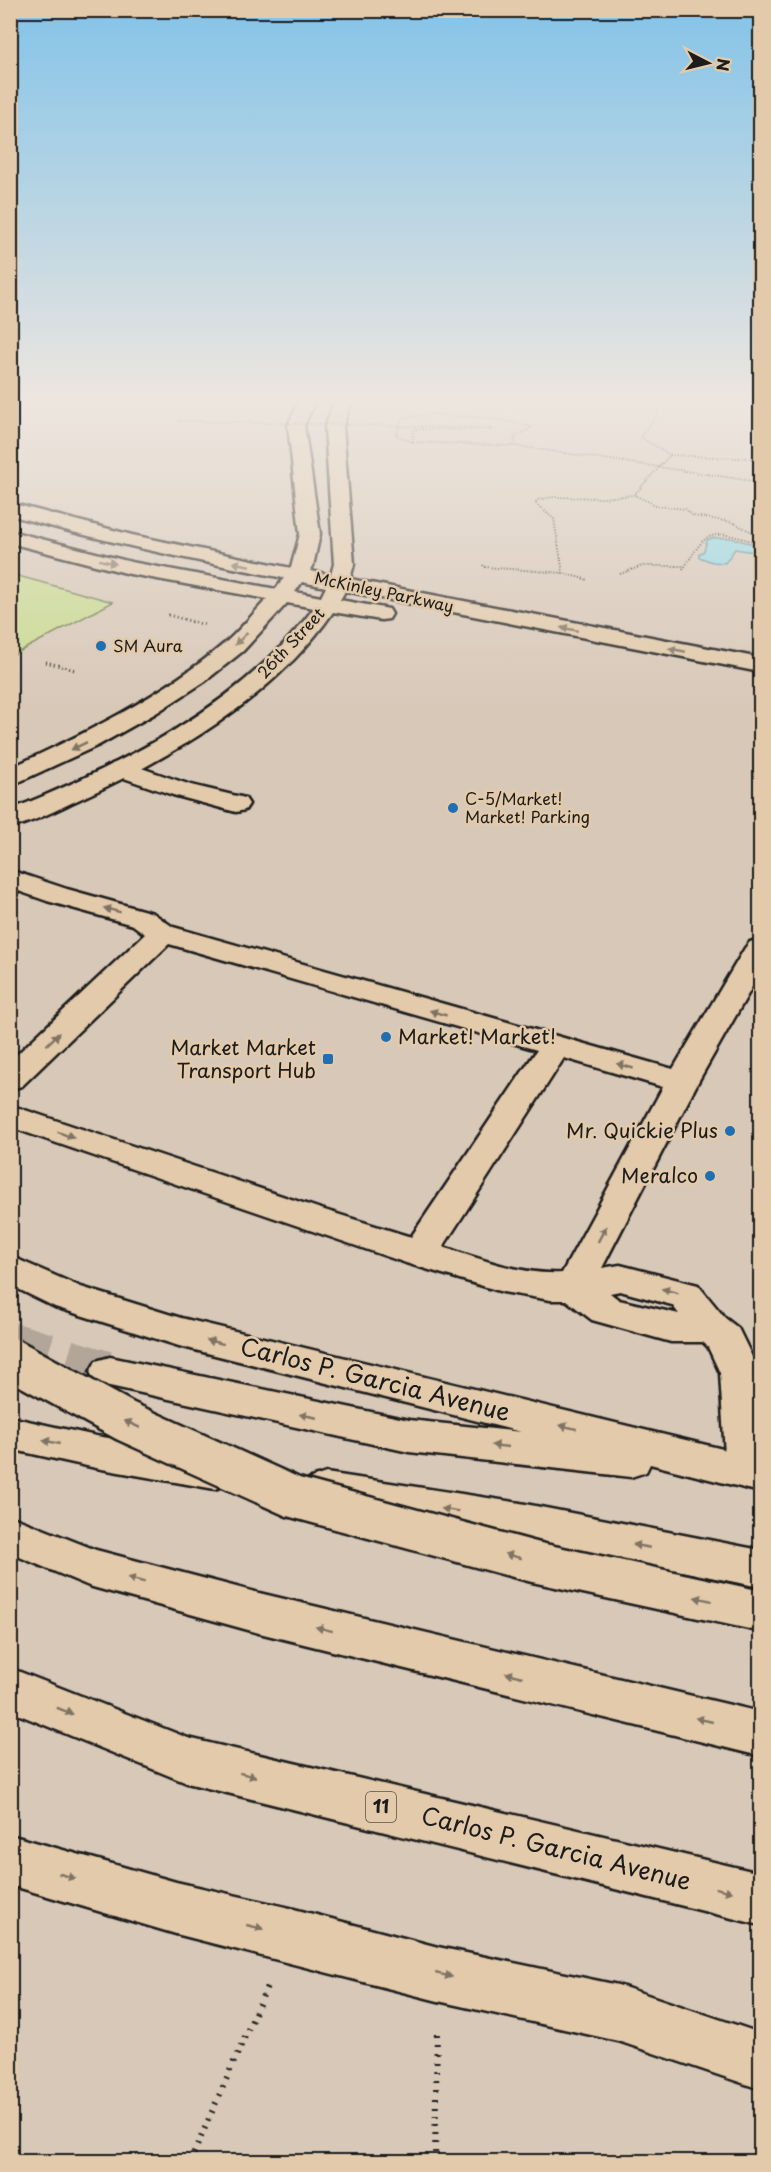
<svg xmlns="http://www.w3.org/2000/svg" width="771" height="2172" viewBox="0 0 771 2172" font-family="'Playpen Sans',sans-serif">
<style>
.green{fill:#c9db90;stroke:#727c56;stroke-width:1.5}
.water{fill:#8bdae9;stroke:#5f8e97;stroke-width:1.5}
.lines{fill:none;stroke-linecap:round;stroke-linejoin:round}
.major-tunnel{stroke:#b2a699;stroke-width:40;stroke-dasharray:40 20;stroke-linecap:butt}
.minor-casing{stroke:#1c1c1c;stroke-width:5}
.major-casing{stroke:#1c1c1c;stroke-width:5}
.path-far2{stroke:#1c1c1c;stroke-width:2;stroke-dasharray:1 2;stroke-linecap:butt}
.path-far1{stroke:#1c1c1c;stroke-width:3;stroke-dasharray:1 3;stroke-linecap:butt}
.path{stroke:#1c1c1c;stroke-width:6;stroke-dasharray:2 7;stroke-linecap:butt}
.minor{fill:#e2caaa;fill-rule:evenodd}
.major{fill:#e2caaa;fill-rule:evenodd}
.major-bridge-casing{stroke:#1c1c1c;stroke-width:45;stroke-linecap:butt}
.path-bridge{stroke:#1c1c1c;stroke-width:2;stroke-dasharray:1 2;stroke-linecap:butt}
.major-bridge{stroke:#e2caaa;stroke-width:40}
.oneway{fill:#7f7363}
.poi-dot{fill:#1f6fb2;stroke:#e2caaa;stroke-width:2}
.labels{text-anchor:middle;stroke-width:5;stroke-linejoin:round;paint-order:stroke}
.far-street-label{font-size:16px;fill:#1c1c1c;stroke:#e2caaa}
.far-poi-label{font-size:16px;fill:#1c1c1c;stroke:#e2caaa;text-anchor:start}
.shield{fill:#e2caaa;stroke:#575047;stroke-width:1.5}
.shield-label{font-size:18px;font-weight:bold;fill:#1c1c1c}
.poi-label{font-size:20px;fill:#1c1c1c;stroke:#e2caaa;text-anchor:end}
.near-street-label{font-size:24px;fill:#1c1c1c;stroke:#e2caaa}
</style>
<rect width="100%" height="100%" fill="#d8c8b8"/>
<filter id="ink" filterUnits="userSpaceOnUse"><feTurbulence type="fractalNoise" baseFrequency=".0167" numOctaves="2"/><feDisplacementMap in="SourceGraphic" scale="12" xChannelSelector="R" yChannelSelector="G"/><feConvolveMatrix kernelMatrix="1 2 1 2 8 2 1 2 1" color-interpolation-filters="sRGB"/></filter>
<g filter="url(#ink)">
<path class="green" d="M11 574 113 602 11 656Z"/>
<path class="water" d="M713 538H731L760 546V553L735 549 725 563 712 562 699 557V554L704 551 707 540Z"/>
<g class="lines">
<path class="major-tunnel" d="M10 1342 110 1372"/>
<defs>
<path id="minor" d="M121 761 191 785 245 798 249 804 245 810 236 812 173 795 112 774 108 769 112 764Z
M10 870 67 889 153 913 173 927 673 1069 745 948 750 942 760 939V973L698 1082 602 1268 620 1265 698 1285 725 1318 738 1328 760 1373V1484L747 1489 732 1484 726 1472 720 1373 708 1347 703 1342H671L592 1320 566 1300H550L503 1292 406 1263 10 1127V1105L318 1208 411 1237 537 1050 169 944 22 1086 10 1089V1061L145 934 133 925 47 901 10 888ZM564 1058 663 1087 562 1273C521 1275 481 1259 443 1247ZM620 1291 672 1305 679 1314 619 1300 610 1293Z"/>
<path id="major" d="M300 400H316L304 425 320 534 313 566 310 571 331 575 334 564 325 427 335 400H351L343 427 354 564 350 579 760 658V672L345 591 340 600 389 609 392 614 389 619 381 620 333 612C273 699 172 757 78 800 56 810 34 822 10 828V810C121 765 241 706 314 608L287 603 243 651 204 682 156 713 99 745 10 786V768C86 733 161 697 225 643 240 630 253 614 267 599L130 574 10 543V531L131 562 276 589 284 578C192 560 100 541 10 515V503L132 535 291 568 300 534 288 425ZM302 582 326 587 321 597 295 592Z
M10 1256 81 1287 181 1318 760 1458V1492L650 1464 646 1472 631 1477 409 1452 96 1383 90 1372 96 1361 110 1357 409 1420 521 1432 179 1346 55 1307 10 1285Z
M10 1417 96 1436 215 1455 230 1460 236 1472 230 1484 215 1489 96 1468 10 1449Z
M326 1473 520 1503 760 1550V1587L520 1539 326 1507 311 1502 305 1490 311 1478Z
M10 1516 96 1550 259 1593 760 1712V1756L259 1633 89 1586 10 1553Z
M10 1668 188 1738 760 1873V1925L187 1783 10 1711Z
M10 1835 176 1882 290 1908 438 1947 618 1985 760 2033V2089L618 2041 438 2001 176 1934 10 1885Z"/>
</defs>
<use href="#minor" class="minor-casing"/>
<use href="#major" class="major-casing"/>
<path class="path-far2" d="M433 414 498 419 532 427 514 438 516 446 412 442 396 435 403 418Z
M412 442 414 429 491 430V428
M516 446 760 482
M670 455 760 459
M634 495 670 455 640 437 659 413 657 400
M483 565 484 567 563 573 588 580
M683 569C690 560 695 549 703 541 718 527 743 540 760 543
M563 573 554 519 535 503 537 500 554 497 603 498 634 495 658 506 685 509 693 516 732 522 760 536
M620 574 642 566H685"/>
<path class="path-far1" d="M168 615 205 625
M46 662 75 670"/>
<path class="path" d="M190 2162 268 1984
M435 2162 437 2027"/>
<use href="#minor" class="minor"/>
<use href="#major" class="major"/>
<defs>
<path id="major-bridge" d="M10 1358 125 1421 293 1497 534 1562 760 1611"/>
</defs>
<use href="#major-bridge" class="major-bridge-casing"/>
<path class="path-bridge" d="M178 421 491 428"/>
<use href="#major-bridge" class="major-bridge"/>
</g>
<defs><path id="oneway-solid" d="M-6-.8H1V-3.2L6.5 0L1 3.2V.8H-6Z" transform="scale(1.5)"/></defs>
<g class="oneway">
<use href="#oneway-solid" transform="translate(108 562) rotate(14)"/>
<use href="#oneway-solid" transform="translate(241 564) rotate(-169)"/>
<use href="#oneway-solid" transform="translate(569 629) rotate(-169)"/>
<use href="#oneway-solid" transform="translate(241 639) rotate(136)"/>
<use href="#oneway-solid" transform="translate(677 650) rotate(-169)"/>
<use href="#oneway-solid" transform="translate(79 746) rotate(154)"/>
<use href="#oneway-solid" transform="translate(112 910) rotate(-165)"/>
<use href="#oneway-solid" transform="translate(438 1013) rotate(-164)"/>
<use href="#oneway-solid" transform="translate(53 1039) rotate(-44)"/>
<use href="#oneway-solid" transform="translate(625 1066) rotate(-164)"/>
<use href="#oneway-solid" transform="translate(66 1135) rotate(20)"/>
<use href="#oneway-solid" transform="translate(602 1234) rotate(-62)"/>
<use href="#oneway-solid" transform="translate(670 1291) rotate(-165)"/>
<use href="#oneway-solid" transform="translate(215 1342) rotate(-166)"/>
<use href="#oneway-solid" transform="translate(308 1416) rotate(-169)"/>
<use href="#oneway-solid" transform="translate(132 1424) rotate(-155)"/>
<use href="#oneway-solid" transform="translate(568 1427) rotate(-166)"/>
<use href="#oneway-solid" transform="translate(51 1442) rotate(-167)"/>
<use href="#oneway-solid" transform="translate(500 1446) rotate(-174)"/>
<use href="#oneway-solid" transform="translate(450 1510) rotate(-171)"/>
<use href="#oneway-solid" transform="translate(641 1546) rotate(-169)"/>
<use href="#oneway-solid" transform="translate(513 1556) rotate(-165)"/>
<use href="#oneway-solid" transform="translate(136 1580) rotate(-165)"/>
<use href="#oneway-solid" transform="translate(703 1599) rotate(-168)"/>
<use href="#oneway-solid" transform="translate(324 1629) rotate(-166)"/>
<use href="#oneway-solid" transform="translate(514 1675) rotate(-167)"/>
<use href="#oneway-solid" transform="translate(65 1711) rotate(22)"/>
<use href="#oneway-solid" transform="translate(704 1720) rotate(-167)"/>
<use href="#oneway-solid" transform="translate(248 1775) rotate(14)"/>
<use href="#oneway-solid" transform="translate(67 1876) rotate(16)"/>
<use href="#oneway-solid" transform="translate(724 1890) rotate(14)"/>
<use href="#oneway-solid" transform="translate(255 1927) rotate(13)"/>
<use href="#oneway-solid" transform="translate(444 1975) rotate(13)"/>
</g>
</g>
<linearGradient id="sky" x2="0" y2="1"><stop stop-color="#83c3e8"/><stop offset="0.57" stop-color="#ede6df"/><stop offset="1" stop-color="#ede6df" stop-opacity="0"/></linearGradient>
<rect width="771" height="704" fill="url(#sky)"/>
<g class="poi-dot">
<circle cx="101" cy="646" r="6"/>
<circle cx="453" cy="808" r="6"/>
<circle cx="386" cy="1037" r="6"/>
<rect x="322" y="1053" width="12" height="12" rx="3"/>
<circle cx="730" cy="1131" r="6"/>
<circle cx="710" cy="1176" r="6"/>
</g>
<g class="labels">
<g class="far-street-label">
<text transform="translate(384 592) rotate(12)" y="6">McKinley Parkway</text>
<text transform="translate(291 643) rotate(-47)" y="6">26th Street</text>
</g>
<g class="far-poi-label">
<text x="113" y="652">SM Aura</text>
<text x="465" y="805">C-5/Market!<tspan x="465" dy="18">Market! Parking</tspan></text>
</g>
<rect class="shield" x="366" y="1792" width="30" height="30" rx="4.5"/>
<g class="shield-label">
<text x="381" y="1813">11</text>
</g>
<g class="poi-label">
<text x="398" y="1044" text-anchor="start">Market! Market!</text>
<text x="316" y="1055">Market Market<tspan x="316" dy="23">Transport Hub</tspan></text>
<text x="718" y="1138">Mr. Quickie Plus</text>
<text x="698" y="1183">Meralco</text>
</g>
<g class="near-street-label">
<text transform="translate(375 1380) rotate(14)" y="8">Carlos P. Garcia Avenue</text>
<text transform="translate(556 1849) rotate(14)" y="8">Carlos P. Garcia Avenue</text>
</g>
</g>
<rect width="771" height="2172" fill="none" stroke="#e2caaa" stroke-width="36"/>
<rect x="18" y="18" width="735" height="2136" fill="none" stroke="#1c1c1c" stroke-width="2" filter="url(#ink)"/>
<g transform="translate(708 63) rotate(97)" stroke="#e2caaa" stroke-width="4.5" paint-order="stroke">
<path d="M0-4.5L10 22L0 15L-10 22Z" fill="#1c1c1c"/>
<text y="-9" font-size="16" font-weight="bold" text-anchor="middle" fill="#1c1c1c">N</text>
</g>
</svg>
